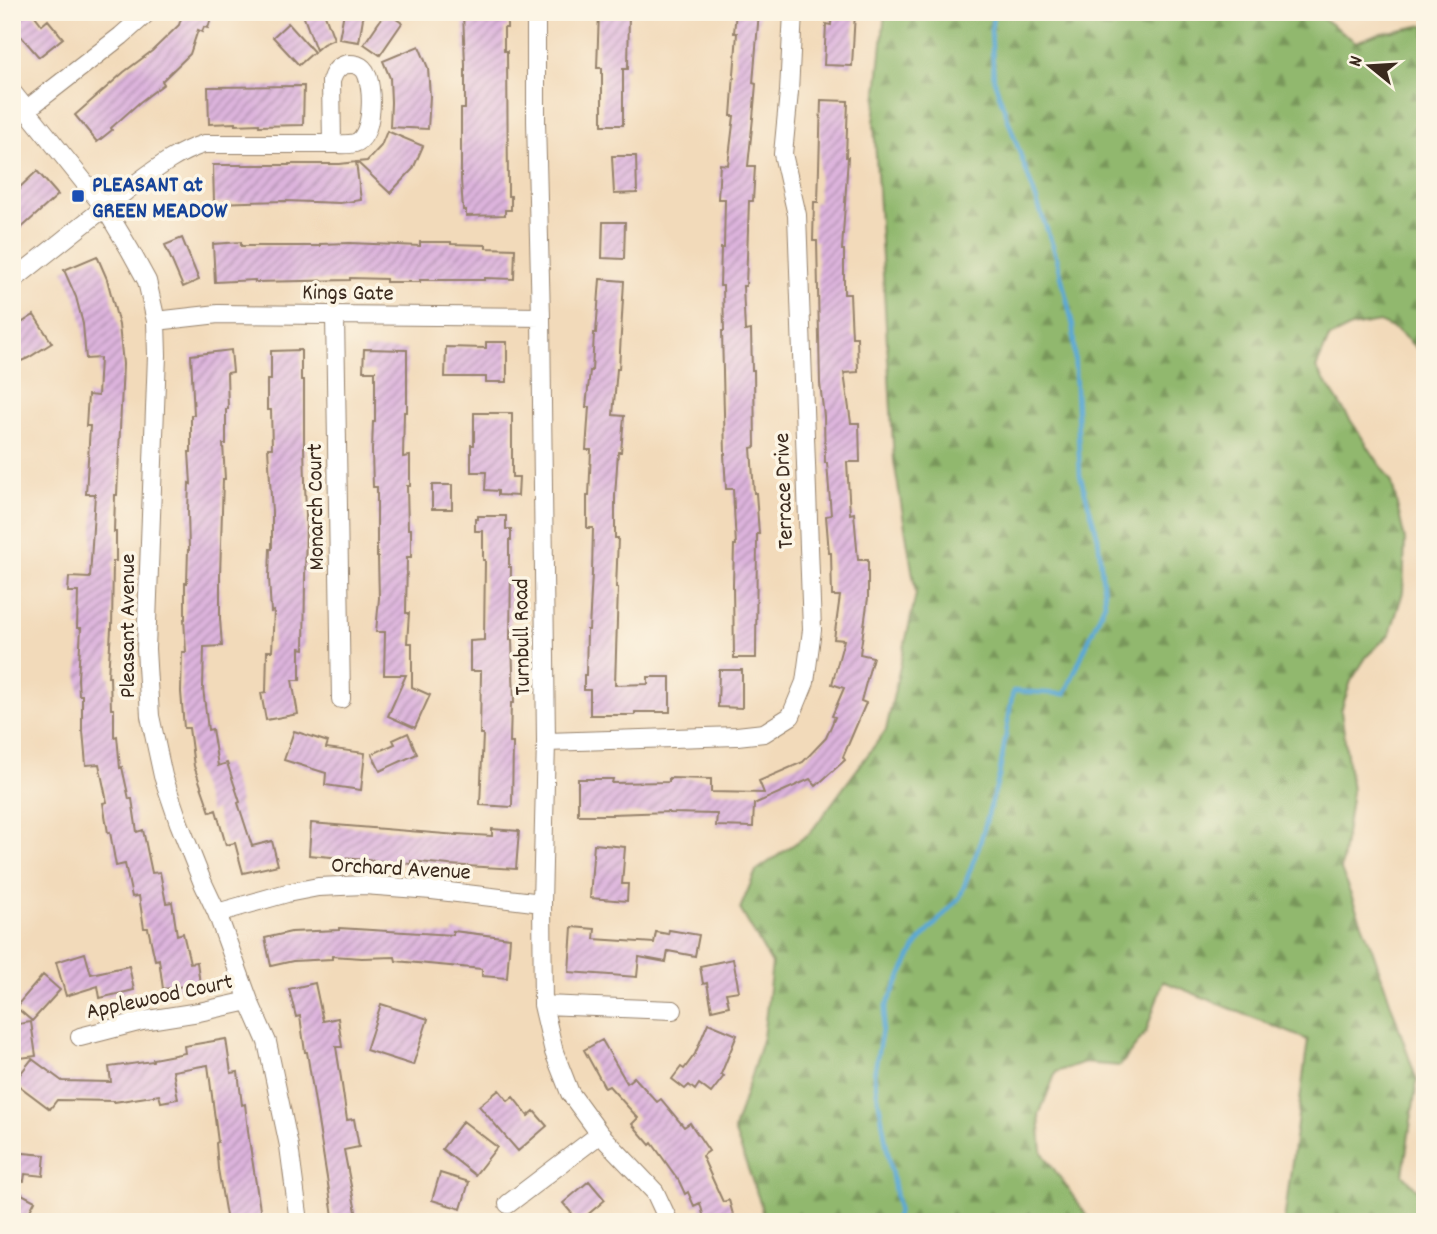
<svg xmlns="http://www.w3.org/2000/svg" width="1437" height="1234" viewBox="0 0 1437 1234" font-family="Dekko,sans-serif">
<style>
.forest{fill:url(#forest-firs);stroke:#667146;stroke-width:2}
.lines{fill:none;stroke-linecap:round;stroke-linejoin:round}
.stream{stroke:#5ba9d4;stroke-width:4.5}
.building{fill:url(#building-hatch)}
.minor-casing{stroke:#96826c;stroke-width:20}
.minor{stroke:#fff;stroke-width:18}
.transit-dot{fill:#1a4fb4;stroke:#fcf5e5;stroke-width:2.5}
.labels{text-anchor:middle;stroke-width:7;stroke-linejoin:round;paint-order:stroke}
.transit-label{font-size:23px;font-weight:bold;fill:#164399;stroke:#fcf5e5;text-anchor:start}
.street-label{font-size:23px;fill:#3b2a1e;stroke:#fcf5e5}
</style>
<defs>
<pattern id="forest-firs" width="22" height="20" patternUnits="userSpaceOnUse" patternTransform="scale(1.75)"><rect width="22" height="20" fill="#91b86e"/><path d="M5 1l3.5 6h-7zM16 11l3.5 6h-7z" fill="#78965a"/></pattern>
<pattern id="building-hatch" width="6" height="6" patternUnits="userSpaceOnUse" patternTransform="scale(1.75)"><rect width="6" height="6" fill="#ddb4dd"/><path d="M-1 1l2-2M0 6l6-6M5 7l2-2" fill="none" stroke="#b493b3"/></pattern>
</defs>
<rect width="100%" height="100%" fill="#fcf5e5"/>
<filter id="ink" filterUnits="userSpaceOnUse"><feTurbulence type="fractalNoise" baseFrequency=".0143" numOctaves="2"/><feDisplacementMap in="SourceGraphic" scale="14" xChannelSelector="R" yChannelSelector="G"/><feConvolveMatrix kernelMatrix="1 2 1 2 8 2 1 2 1" color-interpolation-filters="sRGB"/></filter>
<filter id="wash" filterUnits="userSpaceOnUse"><feTurbulence type="fractalNoise" baseFrequency=".00686" numOctaves="4" result="noise"/><feDisplacementMap in="SourceGraphic" scale="28" xChannelSelector="R" yChannelSelector="G"/><feGaussianBlur stdDeviation="1.57" result="paint"/><feColorMatrix in="noise" values="0 0 0 0 0 0 0 0 0 0 0 0 0 0 0 0 0 1.4 0 .05"/><feComposite in="paint" operator="in"/></filter>
<g filter="url(#wash)">
<rect width="100%" height="100%" fill="#f2daba"/>
<path class="forest" d="M885 12H1314L1356 42 1377 34 1425 25V356L1397 330 1379 322 1351 327 1329 338 1316 368 1392 483 1405 540 1403 592 1390 634 1367 656 1351 681 1341 711 1352 791 1341 870 1373 951 1417 1081 1403 1174 1425 1198V1222H1284L1308 1040 1163 981 1146 1032 1120 1066 1082 1063 1056 1072 1039 1115 1042 1152 1091 1222H764L760 1202 734 1130 763 1037 772 964 740 909 756 871 810 833 886 730 916 594 894 461 874 123Z"/>
<g class="lines">
<path class="stream" d="M895 1222 898 1209 874 1075 886 1006 917 944 960 897 979 846 999 777 1013 691 1065 694 1105 603 1098 537 1080 475 1073 326 1057 258 994 80 991 30 994 12"/>
</g>
<g id="blocks">
<path class="building" d="M12 12H32L42 25 48 20 63 38 39 57 12 26Z
M183 12H204L212 15 208 28 204 27 202 32 198 30 190 54 162 81 164 84 140 102 111 128 112 130 97 142 75 115 124 72 152 51 179 25Z
M302 12H324L334 39 323 44 316 50Z
M344 12H364L359 42 339 39Z
M386 12 402 23 380 55 364 44Z
M463 12H507V28H504V51H507L508 189V196H511V210H505V215L466 216V210H463L461 180V109H465V65Z
M599 12H629L628 69H623V125H602V68H597Z
M736 12H759L753 83 756 84 753 118 748 166H755L753 201H749L746 286H743L745 331 751 330 752 370H754L755 447 751 448 754 493H756L759 534H757L756 658H734L733 585 734 545H736L733 489H726L724 454H725L722 331H724L723 286H720L721 248H724L725 199H718L720 164 728 165 734 116H731L737 33H734Z
M832 12H855L852 66 824 65 826 24 831 25Z
M288 23 314 52 299 65 273 37Z
M419 46 428 68 430 96 428 129 390 127 391 102 390 78 383 61Z
M304 86 303 125 259 126V124L235 125V123L209 124 208 87Z
M821 100 848 101 846 157H848L842 250H844V294H850L852 337H857L858 372 844 373 851 423H859L860 462H847L850 514 854 513 858 560H868V598L860 654 873 657 861 701 866 703 843 757 845 760 816 786 810 779 754 804 753 827 716 826 717 814 669 813V812L612 814V815H578V779H613L612 783 669 782V778L711 779V792L764 793 759 781 803 762 826 738 835 717 832 716 844 688 832 684 844 640 834 639 840 596H832L831 553H829L826 516 831 515 827 463H825L824 416 820 384 817 241H813L814 202H818Z
M387 131 423 146 413 169 390 193 357 162 367 161 381 146Z
M612 156H636L637 193 614 194Z
M356 162 361 200 340 203 285 201 214 203 213 165H289V164H340Z
M37 171 58 195 18 231 12 224V196L20 189 19 188Z
M603 222H625L624 259 602 258Z
M182 238 199 280 183 287 165 245Z
M241 242V246H320V244L350 243 420 246V242H451V244L486 245V248L515 249 514 279 485 278V280H420V282H386V279L350 278V280L255 282V280L215 282 213 244Z
M97 256 107 279 119 325 123 364 117 495H115L114 532H116V561H113L112 629H111L108 677H110L111 709H114V737L117 736 120 768 122 767 129 799H132L137 832 143 830 152 873 160 872 166 903 172 902 177 935 183 933 190 963 197 962 200 984 163 989 159 959 155 960 148 928H144L139 896 132 897 125 864 116 866 110 832 108 833 103 803 107 802 99 764 86 765 83 731H82V695H79L78 679 81 628H77L78 592H68L69 577 90 578 95 494H86L90 426H86L88 395 98 396 100 358 86 359 83 324 76 297 64 270Z
M600 279 624 281 619 369H617L613 415 624 416 621 452H618L615 496V538H618L616 588H618L615 685 648 684V677H670V712H635V715H590V690H584V675H586L587 630H589L592 573 593 528H587V496H589L591 450H586L589 407H586L590 371H592L594 333H596Z
M34 315 52 343 28 358 12 365V329Z
M486 342H507V382H486V377H445L446 347 486 348Z
M364 349 407 350V412H404L403 457 410 456V486H407L408 529H411V557H407L406 613H409L407 643H412V687L430 695 415 728 388 716 406 675H384L385 632H376L379 598 378 557H377V487H373L372 451 373 422H375V371H363Z
M231 350 233 372 227 373 228 409H226V444H223L225 479H223L220 576V619L222 646 204 647 203 688 208 730 212 729 218 766 227 763 240 802 238 803 252 846 272 841 278 865 243 873 235 843 226 845 216 810 210 812 194 766 189 728H184L181 692 182 652H186L184 619H185V583H187L188 550H189L188 511 189 483 191 484 189 452H191V415H194L191 355Z
M301 350V380H304V447L306 515 304 649 300 648V680H292L298 714 266 720 261 693 266 692 267 651H272L274 611 271 612 269 578 270 549H272V512L268 448H272L271 410H267V380H271V351Z
M474 413H512V477H519L518 496 498 495V491L485 490 486 472H471V445H474Z
M432 485H452V509H432Z
M478 516H506V529H511V540H509V567H511L510 640H512L514 703H511L510 743H513L512 807 480 805 483 734H480L481 671H470V641L484 640 485 560H483V531H475V519H478Z
M719 670H742V708L718 707Z
M294 731 328 742 326 748 365 753 361 790 325 785 326 773 284 760Z
M408 733 417 754 380 771 372 754 395 744 393 740Z
M311 823 457 835V834L492 836V829L519 831 516 869 449 865 411 861V864L309 855Z
M594 844 625 847 622 884H628L627 901 590 898Z
M572 927 595 929 594 939 654 943 656 932 668 934 669 930 699 935 695 956 668 951 666 962 639 957 637 977 569 972Z
M339 928 453 935V931L510 938 507 978 482 976V969L396 961 395 957 362 958 332 956V959L293 961 271 966 265 938 291 932 339 930Z
M85 953 91 974 129 966 134 990 100 998 98 986 66 996 56 962Z
M733 959 739 991 726 993 729 1006 712 1010 707 983 703 984 700 966Z
M43 975 60 990 32 1021 17 1008 20 1004 19 1003Z
M315 983 323 1021 338 1018 342 1047H336L341 1078 347 1120 354 1119 359 1147 344 1150 358 1222H334L307 1052H305L300 1016 296 1017 289 989Z
M381 1004 428 1019 413 1065 366 1050Z
M31 1022 36 1056 12 1059V1025Z
M708 1023 737 1035 721 1074 724 1076 711 1093 699 1084 695 1090 689 1085 685 1089 672 1079 681 1067 684 1069 695 1054Z
M226 1039 231 1073 238 1072 242 1105 245 1104 249 1139 262 1222H227L218 1169 216 1143 218 1142 208 1065 173 1071 178 1099 161 1102 159 1095 114 1102V1101L57 1100 50 1109 14 1082 32 1059 62 1081 111 1082 109 1067 153 1061V1059L185 1053 184 1046Z
M602 1040 627 1083 634 1077 657 1102 661 1099 684 1127 690 1123 709 1151 702 1156 723 1202 729 1200 735 1222H705L700 1203 694 1206 688 1192 685 1194 679 1181 652 1143 650 1145 632 1124 638 1118 609 1086 605 1088 584 1050Z
M499 1090 508 1101 513 1097 528 1116 534 1111 547 1126 518 1151 479 1106Z
M463 1121 497 1147 475 1175 442 1149Z
M12 1152 45 1155 43 1176 25 1174 24 1181 12 1180Z
M440 1173 469 1182 461 1209 432 1200Z
M589 1181 605 1200 579 1222 563 1203Z
M16 1191 35 1201 24 1222H12V1198Z"/>
</g>
</g>
<g filter="url(#ink)">
<use href="#blocks" fill-opacity="0" stroke="#96826c" stroke-width="2"/>
<g class="lines">
<defs>
<path id="minor" d="M536 12V121L541 317 546 742 542 903 543 1005 554 1052 570 1093 600 1134 655 1192 669 1222
M12 92 105 208 130 250 147 281 156 321 157 355 146 649 150 716 163 776 179 823 202 881 217 913 249 1001 267 1042 289 1146 299 1222
M26 110 121 36 148 12
M12 281C50 251 88 220 126 191 151 173 174 153 204 144H332L331 81C333 75 335 70 340 67 347 62 360 63 365 71 374 85 374 137 355 143 348 145 339 144 332 144
M335 316 341 699
M156 321 218 314 541 317
M546 742 737 736 764 733 791 716 805 682 812 630 797 215 783 154 789 92 793 12
M217 913 287 893 318 887 364 885 432 890 542 903
M543 1005 673 1010
M80 1037 142 1021 199 1012 249 1001
M508 1204 600 1134"/>
</defs>
<use href="#minor" class="minor-casing"/>
<use href="#minor" class="minor"/>
</g>
</g>
<rect class="transit-dot" x="71" y="189" width="14" height="14" rx="3.5"/>
<g class="labels">
<g class="transit-label">
<text x="92" y="191">PLEASANT at<tspan x="92" dy="26">GREEN MEADOW</tspan></text>
</g>
<g class="street-label">
<text transform="translate(348 291) rotate(1)" y="8">Kings Gate</text>
<text transform="translate(782 491) rotate(-92)" y="8">Terrace Drive</text>
<text transform="translate(314 507) rotate(-91)" y="8">Monarch Court</text>
<text transform="translate(126 626) rotate(-90)" y="8">Pleasant Avenue</text>
<text transform="translate(520 637) rotate(-91)" y="8">Turnbull Road</text>
<text transform="translate(401 867) rotate(3)" y="8">Orchard Avenue</text>
<text transform="translate(159 995) rotate(-12)" y="8">Applewood Court</text>
</g>
</g>
<rect width="1437" height="1234" fill="none" stroke="#fcf5e5" stroke-width="42"/>
<g transform="translate(1370 66) rotate(288)" stroke="#fcf5e5" stroke-width="5" paint-order="stroke">
<path d="M0-5L12 26L0 18L-12 26Z" fill="#3b2a1e"/>
<text y="-10" font-size="19" font-weight="bold" text-anchor="middle" fill="#3b2a1e">N</text>
</g>
</svg>
